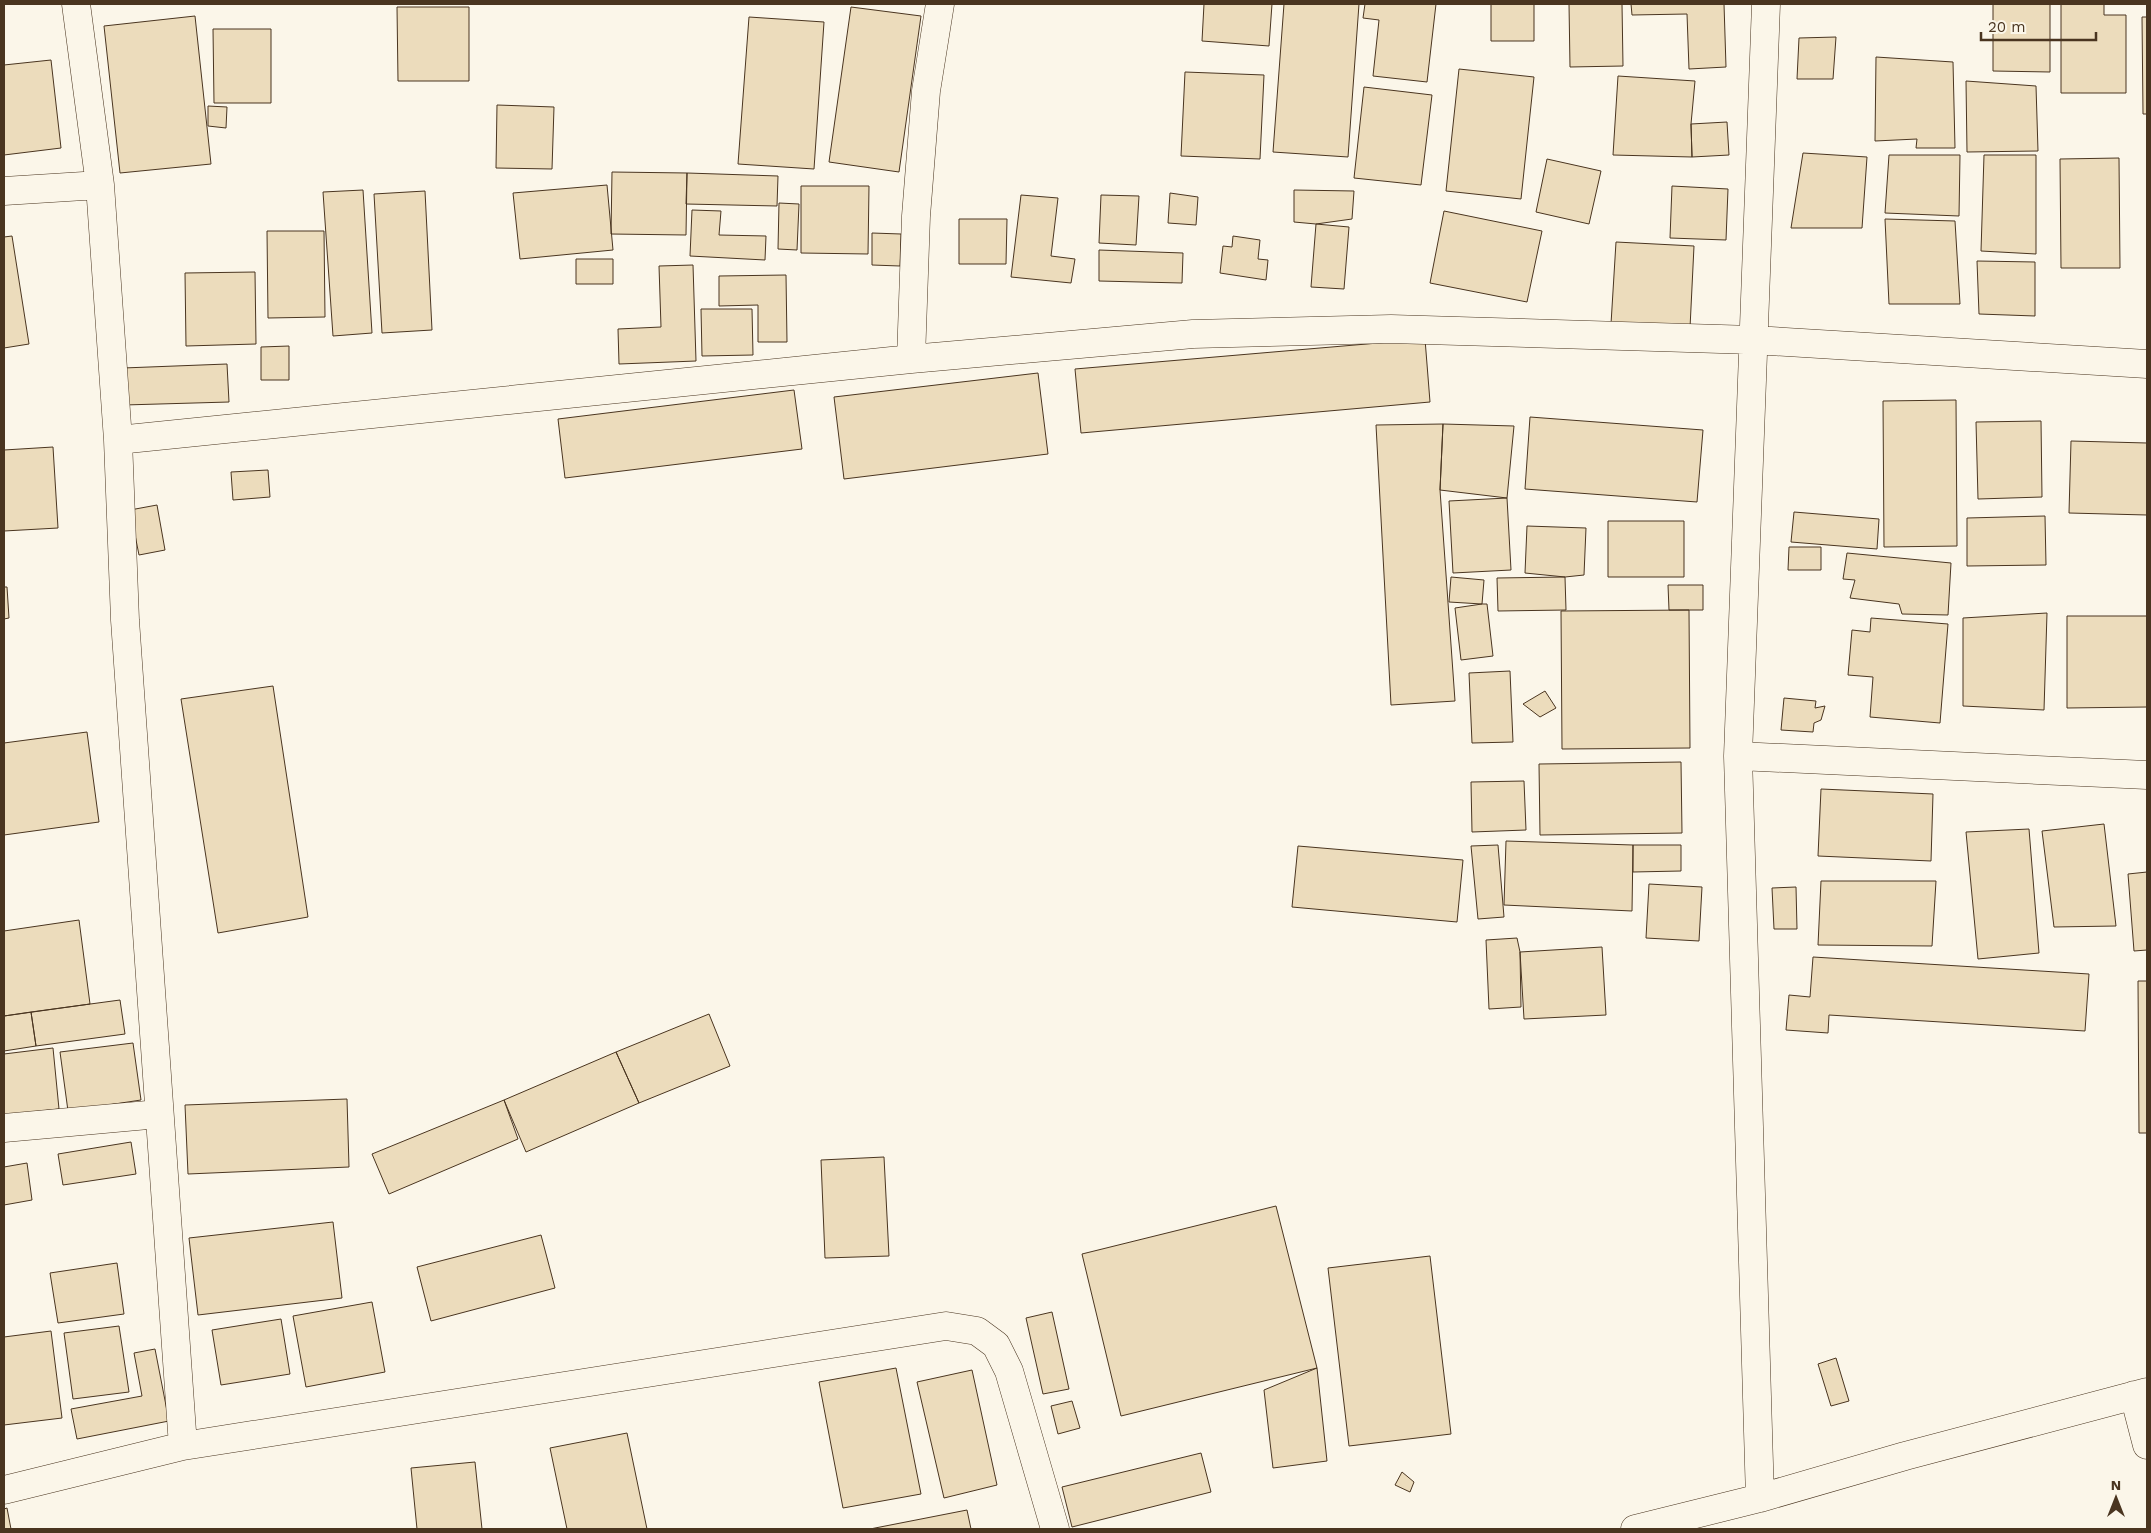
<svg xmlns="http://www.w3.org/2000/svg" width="2151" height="1533" viewBox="0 0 2151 1533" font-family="'Work Sans',sans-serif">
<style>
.building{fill:#ecdcbc;stroke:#4a3520}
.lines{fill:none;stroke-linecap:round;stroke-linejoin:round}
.minor-casing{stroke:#4a3520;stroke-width:29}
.minor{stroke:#fbf6e9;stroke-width:28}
</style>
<rect width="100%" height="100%" fill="#fbf6e9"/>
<path class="building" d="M1204 4H1272L1269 46 1202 41Z
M1284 4H1359L1348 157 1273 152Z
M1365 4H1436L1427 82 1373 76 1379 20 1363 18Z
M1491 4H1534V41H1491Z
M1569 4H1622L1623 66 1570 67Z
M1631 4H1724L1726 67 1689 69 1687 14 1632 15Z
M1993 4H2050V72L1993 71Z
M2061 4H2104V15H2126V93H2061Z
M397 7H469V81H398Z
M851 7 921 16 899 172 829 162Z
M195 16 211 164 120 173 104 26Z
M749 17 824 22 814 169 738 164Z
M2142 17H2147V114H2143Z
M213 29H271V103H214Z
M1836 37 1833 79H1797L1799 38Z
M1876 57 1953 62 1955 148H1916L1917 139 1875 141Z
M51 60 61 148 4 155V65Z
M1459 69 1534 77 1521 199 1446 191Z
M1185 72 1264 75 1260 159 1181 156Z
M1618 76 1695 81 1691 124 1692 157 1613 155Z
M1966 81 2036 86 2038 151 1967 152Z
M1364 87 1432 95 1421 185 1354 178Z
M497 105 554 107 552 169 496 168Z
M208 106 227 107 226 128 208 126Z
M1727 122 1729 155 1692 157 1691 124Z
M1803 153 1867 157 1862 228H1791Z
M1889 155H1960L1959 216 1885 213Z
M1984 155H2036V254L1981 251Z
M2119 158 2120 268H2061L2060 159Z
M1547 159 1601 171 1589 224 1536 212Z
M612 172 687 173 686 235 611 234Z
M687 173 778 176 777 206 686 204Z
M607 185 613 250 520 259 513 193Z
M801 186H869L868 254 801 253Z
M1672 186 1728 189 1726 240 1670 238Z
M363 190 372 333 333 336 323 192Z
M1294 190 1354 191 1352 219 1316 224 1294 222Z
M425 191 432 330 382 333 374 194Z
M1170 193 1198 197 1196 225 1168 223Z
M1021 195 1058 198 1051 256 1075 259 1071 283 1011 277Z
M1101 195 1139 196 1136 245 1099 243Z
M779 203 799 204 797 250 778 249Z
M692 210 721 211 719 235 766 236 765 260 690 256Z
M1444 211 1542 231 1527 302 1430 283Z
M959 219H1007L1006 264H959Z
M1885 219 1955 221 1960 304H1889Z
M1316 224 1349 227 1344 289 1311 287Z
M267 231H324L325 317 268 318Z
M872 233 901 234 900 266 872 265Z
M12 236 29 344 4 348V237Z
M1233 236 1260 240 1258 259 1268 260 1266 280 1220 273 1223 246 1232 247Z
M1616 242 1694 246 1690 328 1611 324Z
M1099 250 1183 253 1182 283 1099 281Z
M576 259H613V284H576Z
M1977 261 2035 262V316L1979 314Z
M693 265 696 361 619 364 618 329 661 327 659 266Z
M255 272 256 344 186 346 185 273Z
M786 275 787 342H758V305L719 306V276Z
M701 309H752L753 355 702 356Z
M1425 339 1430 402 1081 433 1075 369Z
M289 346V380H261V347Z
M227 364 229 402 124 405 123 368Z
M1038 373 1048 454 844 479 834 397Z
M794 390 802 449 565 478 558 419Z
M1956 400 1957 546 1884 547 1883 401Z
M1530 417 1703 430 1697 502 1525 489Z
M2041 421 2042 497 1978 499 1976 422Z
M1443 424 1440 490 1455 701 1391 705 1376 425Z
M1443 424 1514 426 1507 498 1440 490Z
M2071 441 2147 443V515L2069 513Z
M53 447 58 528 4 531V450Z
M268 470 270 497 233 500 231 472Z
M1507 498 1511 570 1453 573 1449 501Z
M157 505 165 550 139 555 130 510Z
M1794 512 1879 519 1877 549 1791 542Z
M2045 516 2046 565 1967 566V518Z
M1608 521H1684V577H1608Z
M1527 526 1586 528 1584 575 1565 577 1525 573Z
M1789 547H1821V570H1788Z
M1847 553 1951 563 1948 615 1902 614 1899 604 1850 598 1855 580 1843 579Z
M1451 577 1484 580 1482 604 1449 602Z
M1565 577 1566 610 1498 611 1497 578Z
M1668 585H1703V610H1669Z
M4 587H7L9 618 4 619Z
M1482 604H1487L1493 656 1461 660 1455 608Z
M1689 610 1690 748 1562 749 1561 611Z
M2047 613 2044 710 1963 706V618Z
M2067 616H2147V707L2067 708Z
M1871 618 1948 624 1940 723 1870 717 1873 677 1848 675 1852 630 1870 632Z
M1510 671 1513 742 1472 743 1469 673Z
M273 686 308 917 218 933 181 699Z
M1545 691 1556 708 1540 717 1523 704Z
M1784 698 1816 701 1815 708 1825 706 1821 720 1814 723 1813 732 1781 730Z
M87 732 99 822 4 835V743Z
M1681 762 1682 833 1540 835 1539 764Z
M1524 781 1526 830 1472 832 1471 782Z
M1821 789 1933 794 1931 861 1818 856Z
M2104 824 2116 926 2054 927 2042 831Z
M2029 829 2039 953 1978 959 1966 832Z
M1506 841 1633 845 1632 911 1504 905Z
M1498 845 1504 917 1478 919 1471 846Z
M1633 845H1681V871L1633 872Z
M1298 846 1463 860 1457 922 1292 907Z
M2147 872V950L2134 951 2128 874Z
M1821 881H1936L1932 946 1818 945Z
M1649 884 1702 887 1699 941 1646 938Z
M1796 887 1797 929H1774L1772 888Z
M79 920 90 1004 4 1016V931Z
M1517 938 1520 952 1521 1007 1489 1009 1486 940Z
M1602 947 1606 1015 1524 1019 1520 952Z
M1813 957 2089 974 2085 1031 1829 1015 1828 1033 1786 1030 1789 995 1810 997Z
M2138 981H2147V1133H2139Z
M120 1000 125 1034 36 1046 31 1012Z
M31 1012 36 1046 4 1051V1016Z
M709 1014 730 1066 639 1103 616 1052Z
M133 1043 141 1100 68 1111 60 1052Z
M53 1048 59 1109 4 1115V1054Z
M616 1052 639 1103 526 1152 504 1100Z
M347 1099 349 1167 188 1174 185 1105Z
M504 1100 518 1139 389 1194 372 1154Z
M131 1142 136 1174 63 1185 58 1154Z
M884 1157 889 1256 825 1258 821 1160Z
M27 1163 32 1200 4 1205V1167Z
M1276 1206 1317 1368 1121 1416 1082 1254Z
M333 1222 342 1298 198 1315 189 1238Z
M541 1235 555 1288 431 1321 417 1267Z
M1430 1256 1451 1434 1349 1446 1328 1268Z
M117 1263 124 1314 58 1323 50 1273Z
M372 1302 385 1372 306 1387 293 1316Z
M1052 1312 1069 1389 1043 1394 1026 1318Z
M281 1319 290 1374 221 1385 212 1330Z
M119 1326 129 1392 73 1399 64 1333Z
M51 1331 62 1418 4 1425V1337Z
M155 1349 169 1421 77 1439 71 1409 142 1396 134 1353Z
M1836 1358 1849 1401 1831 1406 1818 1364Z
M896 1368 921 1494 843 1508 819 1382Z
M1317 1368 1327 1461 1273 1468 1264 1390Z
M972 1370 997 1485 944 1498 917 1382Z
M1072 1401 1080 1428 1058 1434 1051 1406Z
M627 1433 647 1529H567L550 1448Z
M1201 1453 1211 1492 1072 1527 1062 1487Z
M475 1462 482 1529H417L411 1468Z
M1402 1472 1414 1482 1410 1492 1395 1485Z
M7 1508 11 1529H4V1509Z
M967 1510 971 1529H870Z"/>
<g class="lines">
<defs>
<path id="minor" d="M76 4 100 185 118 440 125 620 183 1446
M4 191 100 185
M911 359 1193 334 1391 329 1753 340 2147 364
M118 440 911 359 916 216 926 91 940 4
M1738 756 2147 775
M4 1128 159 1114
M2134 1395 2147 1445
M4 1490 183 1446 946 1326 977 1331 996 1345 1009 1371 1055 1529
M1760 1498 1738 756 1766 4
M1635 1529 1760 1498 1905 1456 2147 1392"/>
</defs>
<use href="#minor" class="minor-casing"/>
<use href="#minor" class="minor"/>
</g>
<rect width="2151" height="1533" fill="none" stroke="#4a3520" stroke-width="10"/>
<g transform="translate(2116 1498)" stroke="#fbf6e9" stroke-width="4" paint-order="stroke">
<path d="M0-4L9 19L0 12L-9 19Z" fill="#4a3520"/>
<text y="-8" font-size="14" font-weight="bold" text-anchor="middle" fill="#4a3520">N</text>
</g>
<path d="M1981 32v8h115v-8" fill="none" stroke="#4a3520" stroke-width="2.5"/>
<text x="1988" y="32" font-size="15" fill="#4a3520" stroke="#fbf6e9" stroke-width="4" paint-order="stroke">20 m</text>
</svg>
